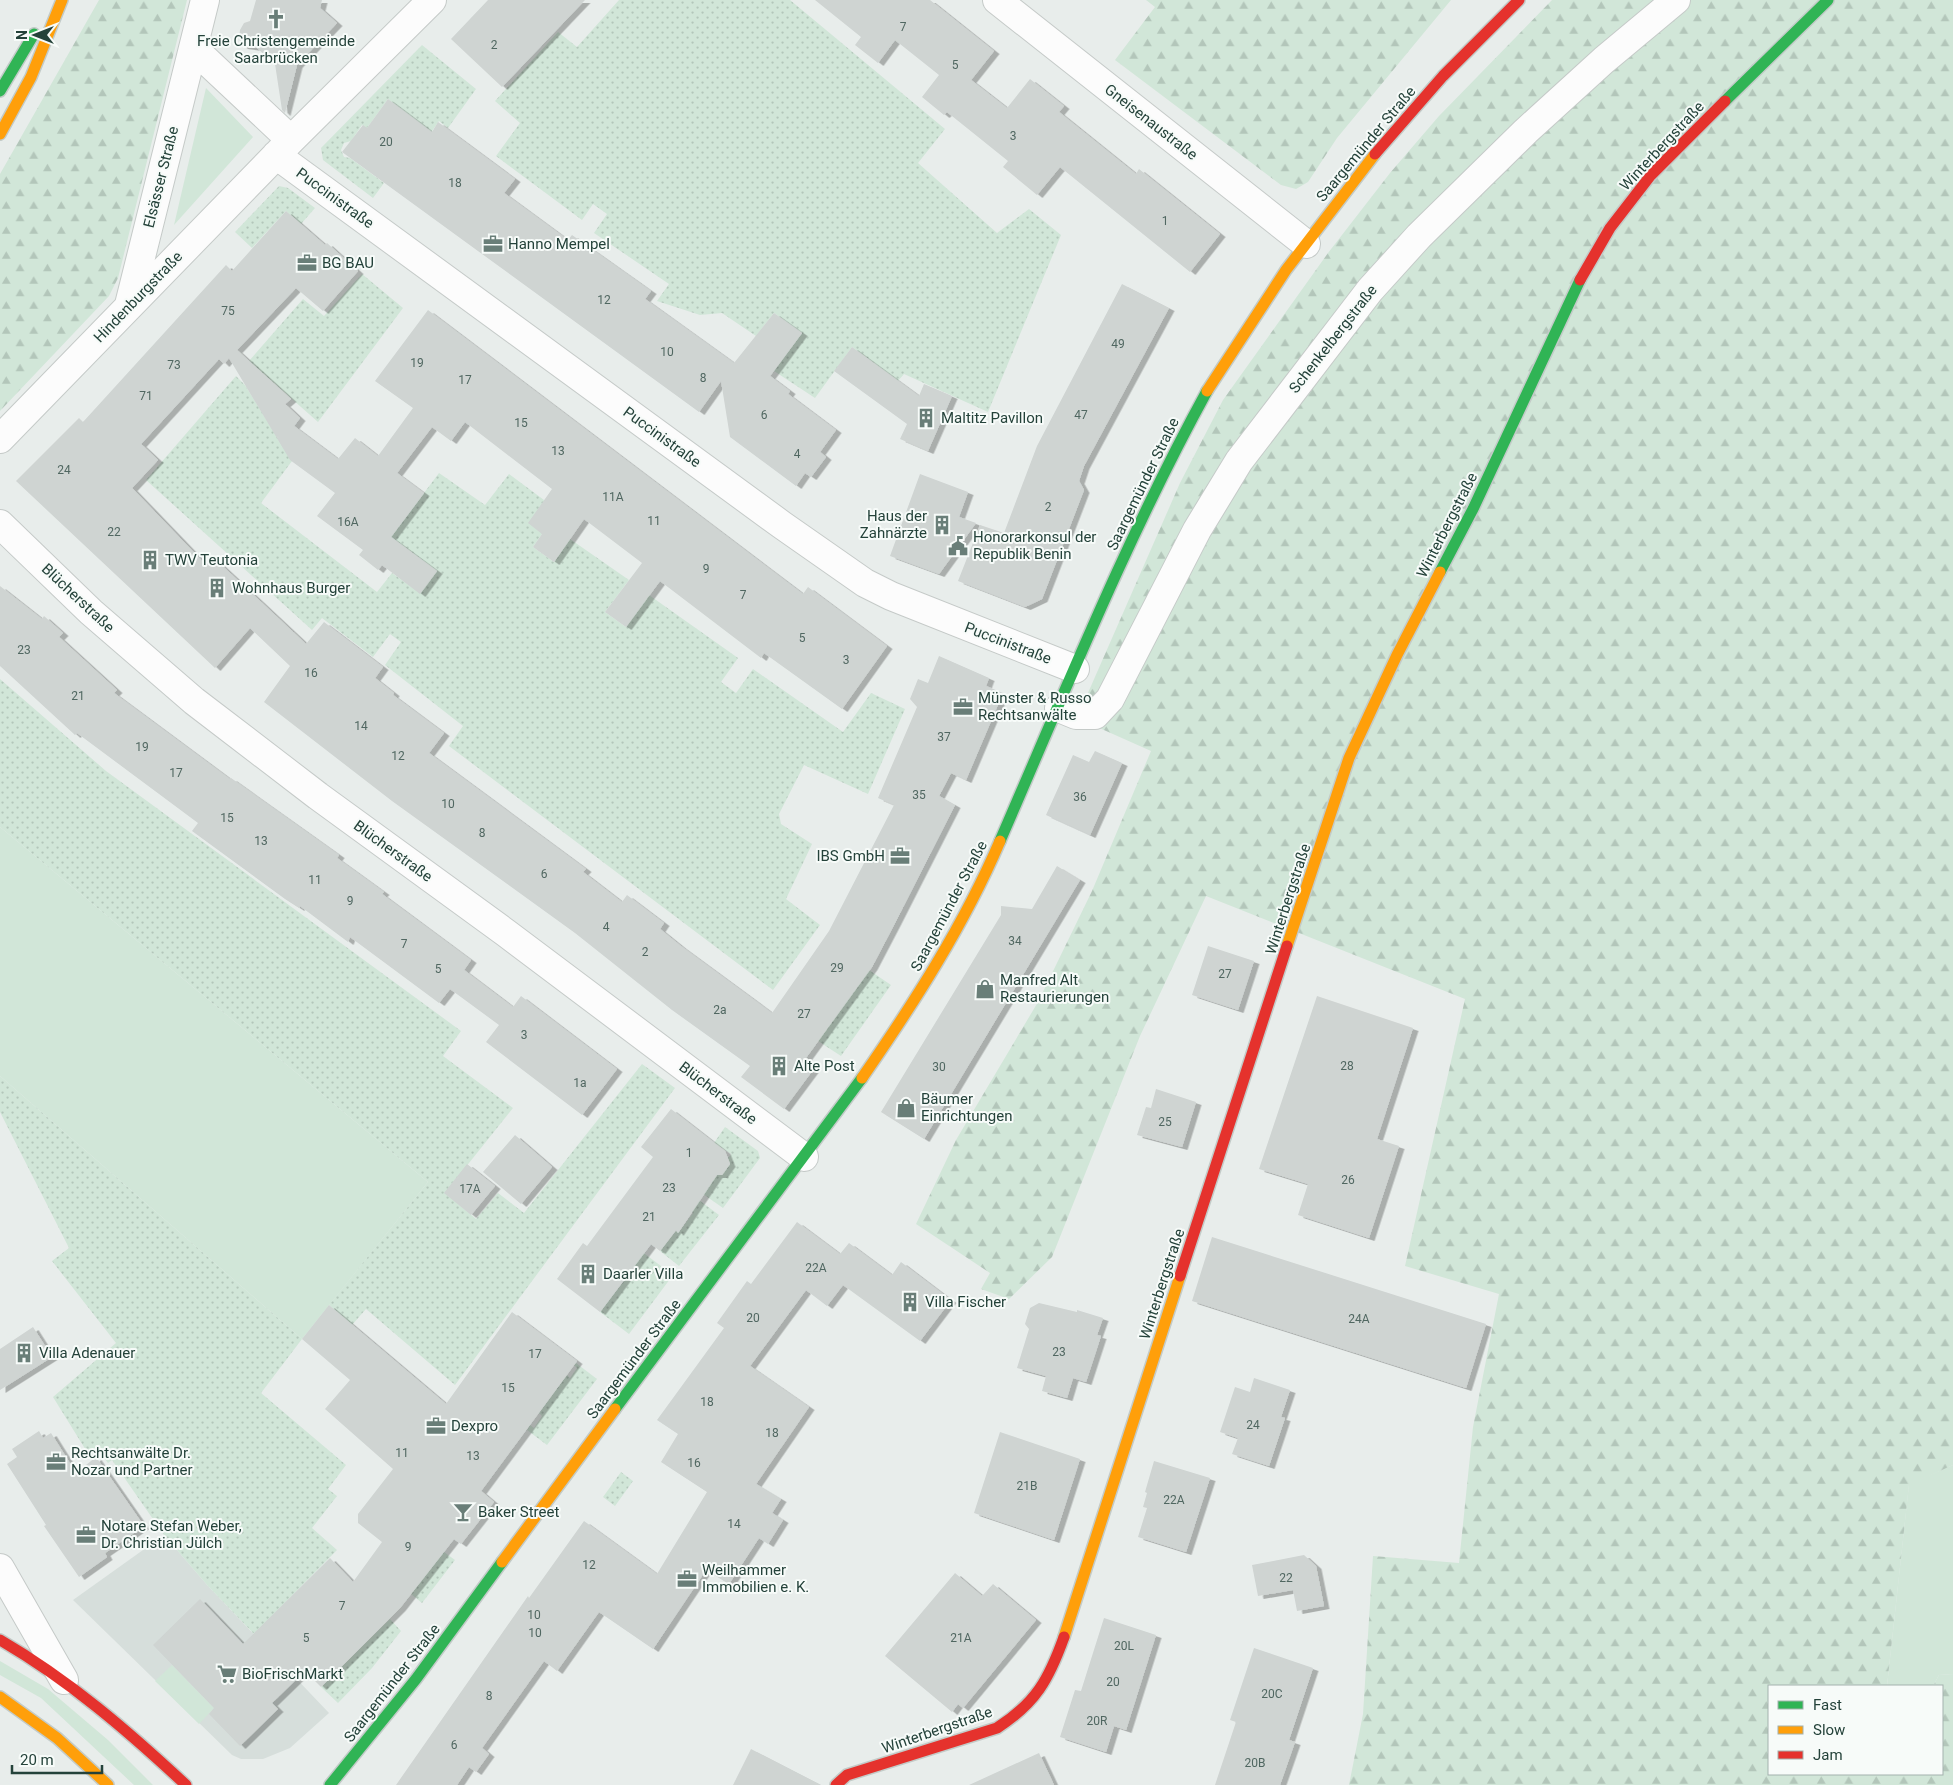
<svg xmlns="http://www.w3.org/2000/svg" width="1953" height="1785" viewBox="0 0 1953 1785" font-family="Roboto,sans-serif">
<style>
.built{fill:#d6dedb}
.grass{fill:#d1e6d8}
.forest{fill:url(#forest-firs)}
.park{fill:url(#park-dots)}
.building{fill:#cfd4d2;filter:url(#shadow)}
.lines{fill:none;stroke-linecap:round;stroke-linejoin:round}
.street-casing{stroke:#c5cac8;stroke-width:30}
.fast-casing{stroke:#c3cbc8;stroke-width:14}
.slow-casing{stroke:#c3cbc8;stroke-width:14}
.jam-casing{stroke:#c3cbc8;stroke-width:14}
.street{stroke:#fcfcfc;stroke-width:28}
.fast{stroke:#30b455;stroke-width:11}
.slow{stroke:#ff9f0a;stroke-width:11}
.jam{stroke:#e5322d;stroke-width:11}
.labels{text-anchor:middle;stroke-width:4;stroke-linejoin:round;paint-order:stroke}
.number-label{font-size:12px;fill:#506761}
.poi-label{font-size:15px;fill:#24423a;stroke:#f7fbf9;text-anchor:start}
.street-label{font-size:15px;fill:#24423a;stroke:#f7fbf9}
</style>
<defs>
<pattern id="forest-firs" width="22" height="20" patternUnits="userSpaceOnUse" patternTransform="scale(1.25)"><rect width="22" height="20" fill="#d1e6d8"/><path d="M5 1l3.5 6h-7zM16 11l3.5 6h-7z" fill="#b3c6ba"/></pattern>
<pattern id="park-dots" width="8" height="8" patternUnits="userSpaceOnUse" patternTransform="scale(1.25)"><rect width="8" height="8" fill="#d1e6d8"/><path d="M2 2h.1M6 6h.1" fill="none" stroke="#b3c6ba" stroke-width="1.8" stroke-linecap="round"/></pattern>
<filter id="shadow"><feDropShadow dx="5.5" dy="3" stdDeviation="0" flood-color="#0004"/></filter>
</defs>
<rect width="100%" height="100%" fill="#e8edeb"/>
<path class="built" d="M164 1535 208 1586 329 1713 290 1748 263 1759H241L232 1755 73 1600Z"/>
<path class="grass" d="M206 88 253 137 174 225Z
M0 827 428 1182 302 1339 0 1076Z
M1953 1465V1674L1939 1675 1933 1686H1887L1909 1484Z
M0 1661 48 1689 108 1740 153 1785H134L41 1698 0 1675Z
M172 1665 214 1708 199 1724 155 1681Z"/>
<path class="forest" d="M99 0H187L118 278 109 296 0 411V174Z
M1146 0H1451L1337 138 1308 182 1296 189 1281 185 1115 60 1155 7Z
M1552 0H1953V1465L1909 1485 1887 1686H1769V1774H1942V1686H1933L1939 1675 1953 1674V1785H1349L1363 1714 1373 1556 1459 1563 1473 1427 1499 1294 1405 1266 1465 999 1206 896 1140 1036 1052 1257 1009 1299 981 1289 990 1273 916 1224 956 1140 1038 1002 1092 891 1151 751 1077 718 1180 483 1223 400 1328 253 1390 173 1439 116Z"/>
<path class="park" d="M619 0H790L945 129 918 163 997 233 1029 209 1061 235 988 412 904 374 898 381 852 347 815 398 774 371 802 333 774 313 756 336 722 313 700 315 657 301 669 284 594 233 607 214 593 204 582 220 496 156 520 123 495 101 558 32 577 47Z
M422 45 476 89 448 128 439 121 430 134 388 99 367 128 362 125 351 141 344 143 341 150 344 157 350 158 384 183 373 198 323 160 321 148Z
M279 186 288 188 315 208 301 224 286 211 252 248 235 232Z
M362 274 403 308 318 422 249 361 303 299 324 316Z
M236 376 245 385 292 461 261 503 377 592 392 573 420 593 437 571 391 537 439 473 485 505 509 474 544 500 542 534 533 547 554 562 570 539 629 580 605 612 626 627 649 595 738 658 721 682 736 693 753 669 843 732 871 693 905 709 868 794 804 765 779 814 781 824 812 844 786 899 820 925 773 990 449 746 463 726 385 665 401 642 390 634 373 657 322 618 312 630 146 480Z
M0 679 106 771 461 1031 443 1056 513 1108 445 1193 476 1219 498 1193 524 1213 642 1064 675 1088 455 1385 366 1309 352 1325 329 1305 428 1182 0 827Z
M869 970 891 985 841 1056 818 1041Z
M0 1076 302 1339 261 1393 346 1465 328 1489 337 1496 312 1528 337 1550 254 1634 208 1586 164 1535 112 1460 108 1463 100 1453 92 1460 53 1397 116 1343 52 1261 69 1248 0 1112Z
M725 1127 758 1151 760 1158 723 1208 703 1194 716 1175H722L730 1164 728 1158 731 1154 714 1143Z
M699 1200 719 1215 679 1266 660 1251 676 1231 679 1232 693 1213 691 1211Z
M633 1245 673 1275 629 1334 600 1312 634 1268 622 1259Z
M576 1363 597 1379 547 1445 527 1430 530 1425 534 1428 542 1416 539 1413 567 1375 570 1378 577 1368 574 1365Z
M621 1472 633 1481 615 1506 603 1497Z
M444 1552 455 1560 422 1603 411 1594Z
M390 1619 401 1631 372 1668 338 1703 321 1687Z"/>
<path class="building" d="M256 0H322L320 8 337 23 297 65 285 113 282 110 275 64 257 48 242 46 239 38 240 30 244 23 250 21Z
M488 0H585L502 87 451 39Z
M815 0H930L994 51 971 80 1007 108 1030 79 1064 106 1059 112 1136 174 1139 169 1220 234 1190 272 1060 167 1037 195 1003 167 1008 161 947 112 944 115 922 97 939 75 895 40 878 63 855 45 861 37Z
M388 99 432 132 438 122 515 179 504 193 568 240 572 235 651 291 645 299 734 363 774 313 802 333 770 376 790 391 788 394 836 430 820 452 826 457 811 477 805 473 796 486 730 437 721 381 699 412 342 152 363 125 367 128Z
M286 211 325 245 327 243 358 271 323 311 296 288 237 350 291 399 285 404 300 418 294 426 338 459 355 438 378 456 413 408 375 381 428 310 803 594 808 587 887 646 842 709 764 653 761 658 660 581 626 627 605 612 642 563 584 519 554 562 533 547 542 534 528 523 552 489 465 422 451 441 432 427 397 473 424 493 391 537 437 571 420 594 382 565 378 570 359 555 363 550 317 516 335 493 290 460 229 358 224 364 219 359 141 444 158 460 132 488 207 566 214 558 306 644 324 622 383 667 375 678 394 693 393 695 444 733 429 753 586 869 583 872 622 902 627 895 664 923 660 929 681 946 772 1013 829 931 894 805 878 798 917 707 910 699 918 679 928 683 939 656 989 678 986 686 1003 693 966 780 951 773 939 796 955 805 895 923 872 967 803 1062 813 1070 784 1109 741 1077 750 1066 672 1010 575 933 392 801 264 702 290 666 250 628 215 668 16 481 79 418 83 422 226 265 232 271Z
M1122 284 1169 308 1084 466 1079 481 1084 490 1042 599 1025 607 958 581 980 525 1004 533 1037 446Z
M852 347 919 396 924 384 952 396 928 451 900 439 907 424 834 371Z
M920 474 968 492 959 517 976 523 939 574 890 556Z
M0 586 42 619 44 616 63 633 59 637 117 690 114 693 230 779 231 778 339 855 337 858 384 892 382 894 471 960 464 970 513 1007 521 996 617 1069 582 1115 486 1042 499 1025 450 989 439 1003 350 937 348 942 300 906 299 908 285 899 192 831 198 823 77 733 75 735 0 666Z
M1095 751 1122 763 1090 835 1046 815 1073 755 1089 762Z
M1057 866 1080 880 924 1139 881 1112 1001 915V906L1032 909Z
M1208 946 1254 961 1238 1010 1192 995Z
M1317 996 1413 1028 1377 1139 1399 1146 1369 1238 1298 1215 1308 1184 1259 1169Z
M1156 1089 1196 1102 1182 1147 1137 1135 1146 1107 1151 1108Z
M671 1109 725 1151 730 1164 722 1175H717L678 1233 676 1230 660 1251 651 1244 600 1312 557 1279 583 1243 587 1246 653 1157 641 1147Z
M515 1135 552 1167 521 1204 483 1172Z
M467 1164 495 1186 471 1215 444 1193Z
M797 1222 840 1254 849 1243 892 1275 901 1262 951 1300 920 1341 843 1285 827 1306 806 1290 750 1366 809 1407 756 1484 781 1499 772 1513 783 1520 768 1544 759 1538 729 1584 706 1570 653 1649 599 1612 557 1671 544 1661 482 1748 489 1754 476 1772 469 1767 457 1785H396L528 1596 529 1598 584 1521 657 1574 707 1492 661 1462 678 1434 657 1420 724 1328 717 1323 747 1281 751 1284Z
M1212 1237 1486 1324 1466 1388 1192 1301Z
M1039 1303 1077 1312V1310L1103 1318 1097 1335 1101 1336 1086 1382 1073 1378 1067 1398 1042 1391 1046 1376 1017 1368 1029 1329 1025 1324 1030 1308Z
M329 1305 446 1404 512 1312 577 1361 481 1491 494 1502 461 1544 454 1539 400 1608 321 1687 305 1671 272 1703 278 1709 240 1746 209 1714 214 1708 153 1645 200 1599 243 1644 330 1558 353 1582 382 1542 358 1523V1514L393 1469 325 1409 350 1380 302 1339Z
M33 1327 52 1357 0 1390V1349Z
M1254 1378 1290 1390 1281 1417 1285 1418 1269 1466 1232 1454 1238 1438 1220 1432 1235 1387 1250 1392Z
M39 1431 43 1438 51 1433 76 1473 96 1457 144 1526 105 1553 107 1557 79 1577 44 1526 46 1525 7 1464 17 1457 12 1449Z
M1000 1432 1080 1459 1054 1540 974 1513Z
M1154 1461 1210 1478 1186 1552 1138 1537 1147 1508 1143 1507 1147 1493 1145 1492Z
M1304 1555 1316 1566 1324 1606 1297 1611 1293 1590 1258 1596 1252 1565Z
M955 1573 982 1596 993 1584 1036 1620 963 1708 958 1704 952 1712 885 1656Z
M1104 1618 1156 1635 1126 1730 1114 1726 1106 1752 1060 1737 1075 1690 1081 1691Z
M1254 1648 1313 1668 1289 1740 1295 1742 1280 1785H1215L1236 1722 1230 1720Z
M751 1749 821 1785H733Z
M1039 1753 1054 1785H969Z"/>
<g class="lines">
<defs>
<path id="street" d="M997 0 1306 244
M193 48 291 140
M276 155 782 525 865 583 891 596 1075 669
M129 305 205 0
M0 439 291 140 432 0
M0 524 91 612 194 701 318 796 506 933 804 1157
M1059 708 1076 715H1095L1110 699 1197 530 1239 461 1370 290 1419 236 1526 131 1604 60 1676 0
M0 1568 64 1680"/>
<path id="fast" d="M0 91 34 34
M1725 101 1828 0
M1440 572 1473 509 1580 280
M1000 841C1066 689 1128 535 1207 391
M615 1409 862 1078
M330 1785 416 1679 502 1562"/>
<path id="slow" d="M0 134 31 77 62 0
M1207 391 1286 270 1375 154
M1287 946 1349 758 1397 655 1440 572
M862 1078C914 1003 964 925 1000 841
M502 1562 615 1409
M1064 1637 1180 1276
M0 1697 57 1738 108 1785"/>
<path id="jam" d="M1375 154 1443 76 1519 0
M1580 280 1610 228 1651 175 1725 101
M1180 1276 1287 946
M0 1640C69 1680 128 1731 186 1785
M836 1785 847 1775 997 1728C1036 1703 1049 1679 1064 1637"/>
</defs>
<use href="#street" class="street-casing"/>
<use href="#fast" class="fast-casing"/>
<use href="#slow" class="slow-casing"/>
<use href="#jam" class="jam-casing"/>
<use href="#street" class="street"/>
<use href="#fast" class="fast"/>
<use href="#slow" class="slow"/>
<use href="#jam" class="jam"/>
</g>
<defs>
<symbol id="church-bare" viewBox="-9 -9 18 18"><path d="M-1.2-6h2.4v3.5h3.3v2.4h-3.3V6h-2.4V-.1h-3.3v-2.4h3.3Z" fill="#697e78" stroke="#f7fbf9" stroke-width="2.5" paint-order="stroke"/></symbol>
<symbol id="office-bare" viewBox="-9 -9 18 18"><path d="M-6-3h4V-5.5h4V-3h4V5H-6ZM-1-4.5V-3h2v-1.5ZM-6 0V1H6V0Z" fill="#697e78" stroke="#f7fbf9" stroke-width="2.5" paint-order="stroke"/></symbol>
<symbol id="building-bare" viewBox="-9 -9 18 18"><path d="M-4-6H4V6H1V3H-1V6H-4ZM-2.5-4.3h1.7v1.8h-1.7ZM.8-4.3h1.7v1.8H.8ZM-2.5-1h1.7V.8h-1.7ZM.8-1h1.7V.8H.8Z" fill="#697e78" stroke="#f7fbf9" stroke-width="2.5" paint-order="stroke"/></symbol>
<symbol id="civic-bare" viewBox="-9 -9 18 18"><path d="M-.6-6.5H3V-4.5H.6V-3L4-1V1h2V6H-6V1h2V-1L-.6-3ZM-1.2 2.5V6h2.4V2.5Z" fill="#697e78" stroke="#f7fbf9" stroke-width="2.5" paint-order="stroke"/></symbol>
<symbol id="shop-bare" viewBox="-9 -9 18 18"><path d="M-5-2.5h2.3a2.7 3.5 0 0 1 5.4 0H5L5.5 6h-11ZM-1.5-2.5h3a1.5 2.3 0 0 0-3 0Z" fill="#697e78" stroke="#f7fbf9" stroke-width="2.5" paint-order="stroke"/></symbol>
<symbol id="bar-bare" viewBox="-9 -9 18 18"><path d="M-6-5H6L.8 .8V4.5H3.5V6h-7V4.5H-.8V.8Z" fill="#697e78" stroke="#f7fbf9" stroke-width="2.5" paint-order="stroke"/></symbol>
<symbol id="supermarket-bare" viewBox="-9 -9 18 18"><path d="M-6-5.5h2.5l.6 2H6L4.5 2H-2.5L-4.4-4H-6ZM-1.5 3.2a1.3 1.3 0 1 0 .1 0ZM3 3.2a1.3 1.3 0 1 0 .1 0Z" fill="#697e78" stroke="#f7fbf9" stroke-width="2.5" paint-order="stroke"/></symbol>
</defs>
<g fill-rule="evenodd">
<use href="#church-bare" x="262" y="5" width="28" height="28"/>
<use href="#office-bare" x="479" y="230" width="28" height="28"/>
<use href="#office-bare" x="293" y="249" width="28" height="28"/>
<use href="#building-bare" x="912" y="404" width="28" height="28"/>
<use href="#building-bare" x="928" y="511" width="28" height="28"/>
<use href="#civic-bare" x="944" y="532" width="28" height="28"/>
<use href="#building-bare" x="136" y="546" width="28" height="28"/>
<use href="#building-bare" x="203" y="574" width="28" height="28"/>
<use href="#office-bare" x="949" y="693" width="28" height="28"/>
<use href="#office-bare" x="886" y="842" width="28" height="28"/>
<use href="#shop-bare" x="971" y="975" width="28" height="28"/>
<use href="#building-bare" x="765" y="1052" width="28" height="28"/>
<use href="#shop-bare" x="892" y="1094" width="28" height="28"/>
<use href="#building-bare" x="574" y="1260" width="28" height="28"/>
<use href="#building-bare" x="896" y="1288" width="28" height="28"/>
<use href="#building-bare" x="10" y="1339" width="28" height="28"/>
<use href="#office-bare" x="422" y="1412" width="28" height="28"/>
<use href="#office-bare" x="42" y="1448" width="28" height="28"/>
<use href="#bar-bare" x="449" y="1498" width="28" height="28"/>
<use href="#office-bare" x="72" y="1521" width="28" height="28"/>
<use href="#office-bare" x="673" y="1565" width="28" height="28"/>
<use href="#supermarket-bare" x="213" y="1660" width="28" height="28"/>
</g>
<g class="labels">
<g class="number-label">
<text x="903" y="31">7</text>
<text x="494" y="49">2</text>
<text x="955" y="69">5</text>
<text x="1013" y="140">3</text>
<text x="386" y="146">20</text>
<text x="455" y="187">18</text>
<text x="1165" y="225">1</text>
<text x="604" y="304">12</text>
<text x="228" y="315">75</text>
<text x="1118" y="348">49</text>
<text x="667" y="356">10</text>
<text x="417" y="367">19</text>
<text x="174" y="369">73</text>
<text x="703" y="382">8</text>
<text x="465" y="384">17</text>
<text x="146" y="400">71</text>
<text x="764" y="419">6</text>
<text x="1081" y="419">47</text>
<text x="521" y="427">15</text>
<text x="558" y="455">13</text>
<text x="797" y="458">4</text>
<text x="64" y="474">24</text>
<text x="613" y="501">11A</text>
<text x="1048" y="511">2</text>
<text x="654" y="525">11</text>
<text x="348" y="526">16A</text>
<text x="114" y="536">22</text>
<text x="706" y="573">9</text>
<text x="743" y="599">7</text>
<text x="802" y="642">5</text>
<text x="24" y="654">23</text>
<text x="846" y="664">3</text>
<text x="311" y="677">16</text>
<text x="78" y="700">21</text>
<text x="361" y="730">14</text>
<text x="944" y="741">37</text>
<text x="142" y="751">19</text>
<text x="398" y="760">12</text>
<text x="176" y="777">17</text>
<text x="919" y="799">35</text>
<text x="1080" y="801">36</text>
<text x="448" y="808">10</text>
<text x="227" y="822">15</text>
<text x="482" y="837">8</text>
<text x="261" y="845">13</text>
<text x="544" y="878">6</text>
<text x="315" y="884">11</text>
<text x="350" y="905">9</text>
<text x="606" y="931">4</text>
<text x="1015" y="945">34</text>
<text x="404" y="948">7</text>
<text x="645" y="956">2</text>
<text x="837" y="972">29</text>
<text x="438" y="973">5</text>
<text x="1225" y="978">27</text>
<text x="720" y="1014">2a</text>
<text x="804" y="1018">27</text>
<text x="524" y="1039">3</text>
<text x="1347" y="1070">28</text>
<text x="939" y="1071">30</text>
<text x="580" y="1087">1a</text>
<text x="1165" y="1126">25</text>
<text x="689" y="1157">1</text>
<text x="1348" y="1184">26</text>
<text x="669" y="1192">23</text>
<text x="470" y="1193">17A</text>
<text x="649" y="1221">21</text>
<text x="816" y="1272">22A</text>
<text x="753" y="1322">20</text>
<text x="1359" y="1323">24A</text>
<text x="1059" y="1356">23</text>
<text x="535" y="1358">17</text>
<text x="508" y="1392">15</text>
<text x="707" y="1406">18</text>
<text x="1253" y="1429">24</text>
<text x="772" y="1437">18</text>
<text x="402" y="1457">11</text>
<text x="473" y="1460">13</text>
<text x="694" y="1467">16</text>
<text x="1027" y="1490">21B</text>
<text x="1174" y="1504">22A</text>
<text x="734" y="1528">14</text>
<text x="408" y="1551">9</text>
<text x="589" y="1569">12</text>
<text x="1286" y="1582">22</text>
<text x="342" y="1610">7</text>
<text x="534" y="1619">10</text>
<text x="535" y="1637">10</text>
<text x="306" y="1642">5</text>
<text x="961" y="1642">21A</text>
<text x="1124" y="1650">20L</text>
<text x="1113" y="1686">20</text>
<text x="1272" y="1698">20C</text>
<text x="489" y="1700">8</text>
<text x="1097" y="1725">20R</text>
<text x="454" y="1749">6</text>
<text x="1255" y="1767">20B</text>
</g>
<g class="poi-label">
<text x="276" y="46" text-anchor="middle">Freie Christengemeinde<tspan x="276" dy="17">Saarbrücken</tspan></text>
<text x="508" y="249">Hanno Mempel</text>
<text x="322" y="268">BG BAU</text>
<text x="941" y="423">Maltitz Pavillon</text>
<text x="927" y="521" text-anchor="end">Haus der<tspan x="927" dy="17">Zahnärzte</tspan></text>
<text x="973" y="542">Honorarkonsul der<tspan x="973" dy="17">Republik Benin</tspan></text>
<text x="165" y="565">TWV Teutonia</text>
<text x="232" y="593">Wohnhaus Burger</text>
<text x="978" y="703">Münster &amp; Russo<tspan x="978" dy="17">Rechtsanwälte</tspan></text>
<text x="885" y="861" text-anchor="end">IBS GmbH</text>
<text x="1000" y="985">Manfred Alt<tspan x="1000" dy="17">Restaurierungen</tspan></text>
<text x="794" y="1071">Alte Post</text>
<text x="921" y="1104">Bäumer<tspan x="921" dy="17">Einrichtungen</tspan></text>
<text x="603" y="1279">Daarler Villa</text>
<text x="925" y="1307">Villa Fischer</text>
<text x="39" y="1358">Villa Adenauer</text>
<text x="451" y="1431">Dexpro</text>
<text x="71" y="1458">Rechtsanwälte Dr.<tspan x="71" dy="17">Nozar und Partner</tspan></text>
<text x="478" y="1517">Baker Street</text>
<text x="101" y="1531">Notare Stefan Weber,<tspan x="101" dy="17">Dr. Christian Jülch</tspan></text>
<text x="702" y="1575">Weilhammer<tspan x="702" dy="17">Immobilien e. K.</tspan></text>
<text x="242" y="1679">BioFrischMarkt</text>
</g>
<g class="street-label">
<text transform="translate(1151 122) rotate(38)" y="5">Gneisenaustraße</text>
<text transform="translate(1366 144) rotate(-50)" y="5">Saargemünder Straße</text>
<text transform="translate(1662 146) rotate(-47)" y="5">Winterbergstraße</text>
<text transform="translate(161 177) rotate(-76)" y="5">Elsässer Straße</text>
<text transform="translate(335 198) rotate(36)" y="5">Puccinistraße</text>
<text transform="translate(138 297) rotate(-46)" y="5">Hindenburgstraße</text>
<text transform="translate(1333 339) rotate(-52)" y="5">Schenkelbergstraße</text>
<text transform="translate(662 437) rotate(36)" y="5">Puccinistraße</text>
<text transform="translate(1143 484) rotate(-64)" y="5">Saargemünder Straße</text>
<text transform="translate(1447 525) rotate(-63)" y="5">Winterbergstraße</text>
<text transform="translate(78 598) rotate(43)" y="5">Blücherstraße</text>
<text transform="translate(1008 643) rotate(21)" y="5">Puccinistraße</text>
<text transform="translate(393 851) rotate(36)" y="5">Blücherstraße</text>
<text transform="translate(1288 899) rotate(-72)" y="5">Winterbergstraße</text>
<text transform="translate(949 906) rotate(-62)" y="5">Saargemünder Straße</text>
<text transform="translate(718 1093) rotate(37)" y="5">Blücherstraße</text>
<text transform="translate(1162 1284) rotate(-72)" y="5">Winterbergstraße</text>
<text transform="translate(634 1359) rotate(-53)" y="5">Saargemünder Straße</text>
<text transform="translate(392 1683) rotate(-52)" y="5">Saargemünder Straße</text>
<text transform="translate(937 1730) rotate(-19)" y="5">Winterbergstraße</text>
</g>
</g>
<rect x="1768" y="1685" width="175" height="90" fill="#f7fbf9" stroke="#a3b1ad"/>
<rect x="1778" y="1701" width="25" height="8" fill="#30b455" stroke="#a3b1ad"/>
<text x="1813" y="1710" font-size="15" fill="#24423a">Fast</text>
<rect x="1778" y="1726" width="25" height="8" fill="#ff9f0a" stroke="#a3b1ad"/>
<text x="1813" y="1735" font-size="15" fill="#24423a">Slow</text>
<rect x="1778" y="1751" width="25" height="8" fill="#e5322d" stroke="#a3b1ad"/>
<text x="1813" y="1760" font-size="15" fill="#24423a">Jam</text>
<g transform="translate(35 35) rotate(270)" stroke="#f7fbf9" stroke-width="4" paint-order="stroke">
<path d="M0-4L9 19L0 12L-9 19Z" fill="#24423a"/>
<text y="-8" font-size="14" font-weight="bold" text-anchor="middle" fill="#24423a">N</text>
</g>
<path d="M12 1765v8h90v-8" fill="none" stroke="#24423a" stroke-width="2.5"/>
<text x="20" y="1765" font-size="15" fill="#24423a" stroke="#f7fbf9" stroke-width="4" paint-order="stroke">20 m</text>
</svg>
